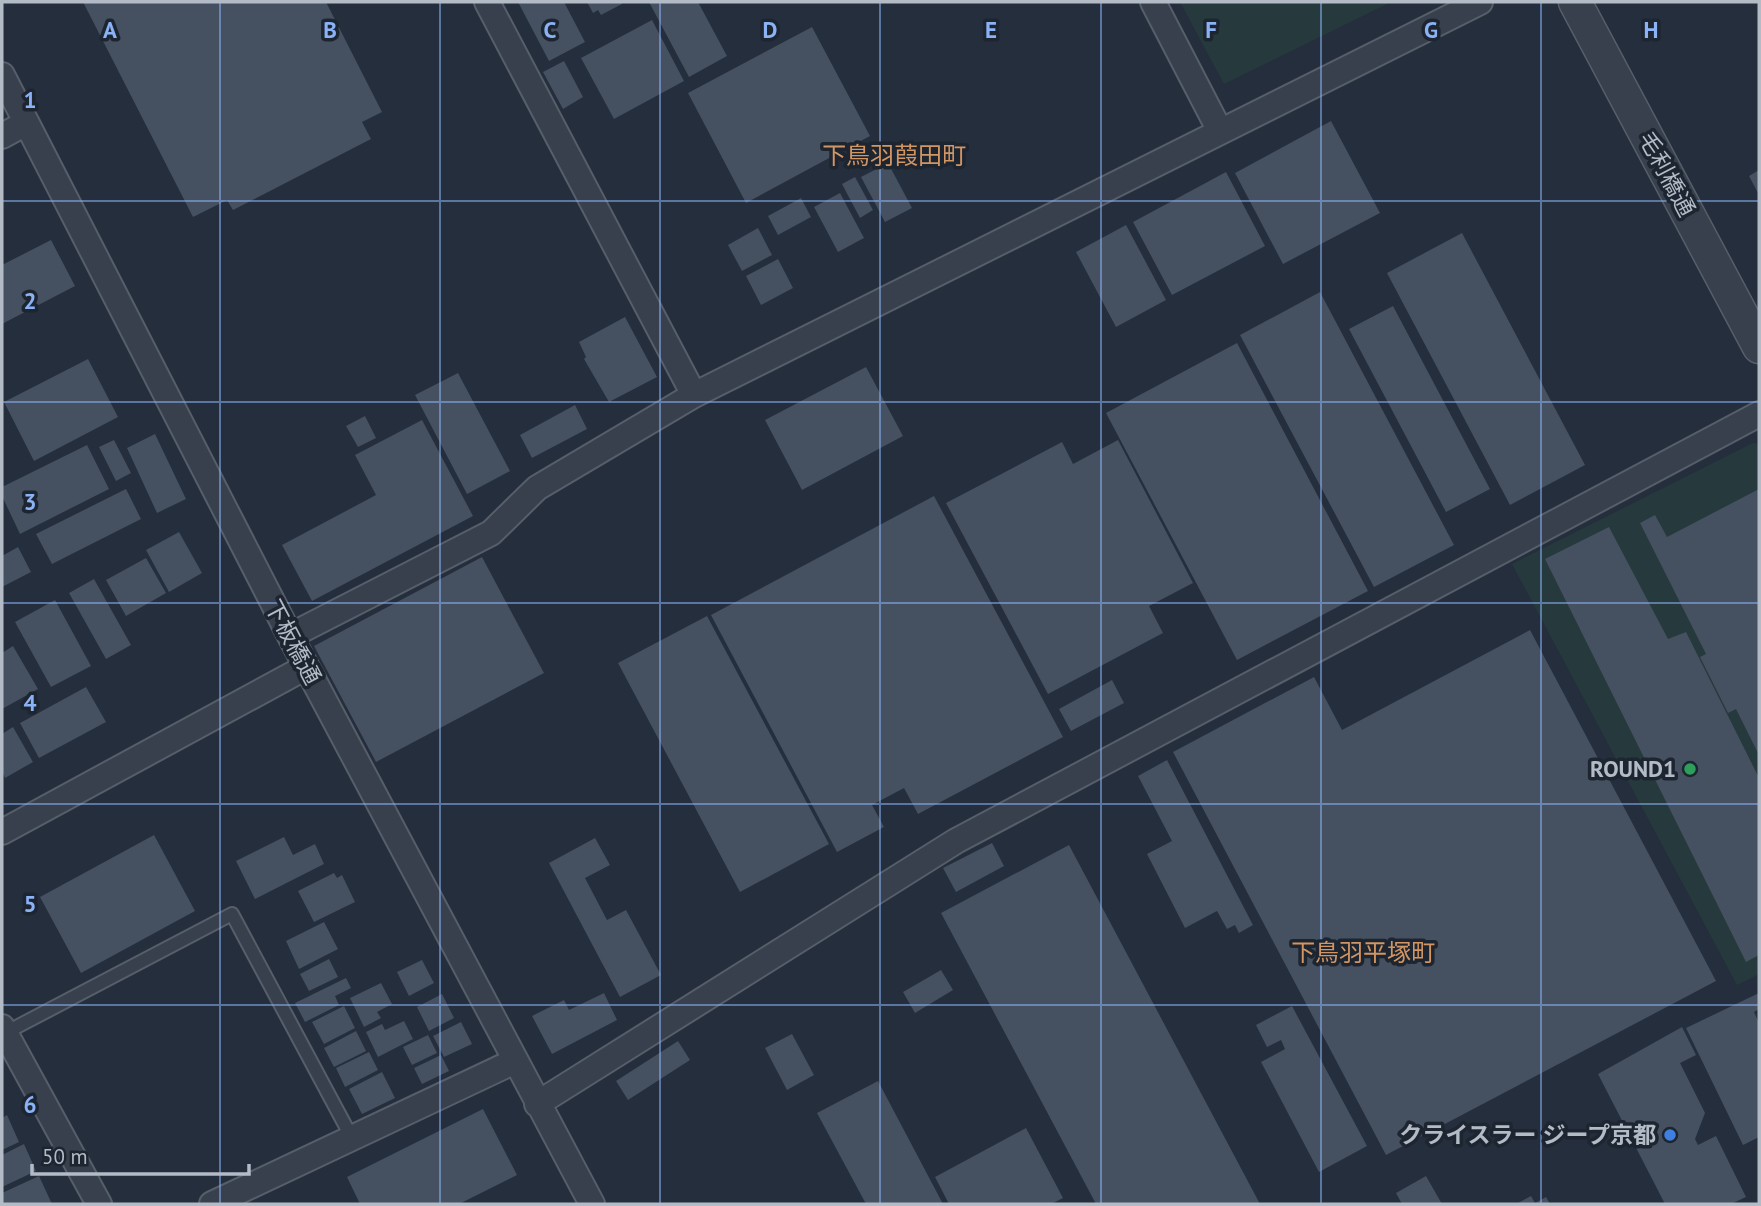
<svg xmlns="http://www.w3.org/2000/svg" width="1761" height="1206" viewBox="0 0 1761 1206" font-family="'PT Sans','Noto Sans JP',sans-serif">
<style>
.green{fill:#263a3d}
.building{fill:#455060}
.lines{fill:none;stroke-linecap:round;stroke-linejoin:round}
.service-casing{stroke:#565e6a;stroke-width:16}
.minor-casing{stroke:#565e6a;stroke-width:28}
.tertiary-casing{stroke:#565e6a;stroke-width:35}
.service{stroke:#37404c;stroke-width:12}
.minor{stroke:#37404c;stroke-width:24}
.tertiary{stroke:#37404c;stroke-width:32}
.grid{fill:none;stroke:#8ab2f5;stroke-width:2;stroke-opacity:0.55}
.leisure-dot{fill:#2e9e5b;stroke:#1d2531;stroke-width:2.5}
.shop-dot{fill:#3f7fe0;stroke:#1d2531;stroke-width:2.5}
.labels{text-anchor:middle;stroke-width:7;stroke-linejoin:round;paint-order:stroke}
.street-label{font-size:23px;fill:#b3bbc7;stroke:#1d2531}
.poi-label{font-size:23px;font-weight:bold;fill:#b3bbc7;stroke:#1d2531;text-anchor:end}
.neighbourhood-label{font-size:24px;fill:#d29564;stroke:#1d2531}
.grid-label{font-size:23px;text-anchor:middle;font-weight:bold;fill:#8ab2f5;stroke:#1d2531;stroke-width:7;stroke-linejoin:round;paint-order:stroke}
</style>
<rect width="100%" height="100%" fill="#242e3c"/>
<path class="green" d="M1180 2H1391L1224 84Z
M1753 443 1759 444V974L1737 985 1512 564Z"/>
<path class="building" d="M83 2H326L382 112 362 122 371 139 233 210 227 200 193 217Z
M518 2H564L585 42 549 61Z
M587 2H621L622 4 601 15 598 10 593 13Z
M649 2H698L727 56 689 77Z
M652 20 684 81 614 119 581 58Z
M812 27 870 136 746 203 688 93Z
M564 61 583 97 563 109 543 72Z
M1331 121 1380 213 1283 264 1235 173Z
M888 163 912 208 885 222 861 177Z
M1759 170V195L1749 176Z
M1226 172 1265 246 1172 295 1133 222Z
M855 177 873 210 860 218 842 184Z
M840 193 864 238 838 252 814 207Z
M801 198 811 217 778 235 768 216Z
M1126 225 1166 300 1116 327 1076 252Z
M758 228 772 255 742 271 728 245Z
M1462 233 1585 465 1510 505 1387 273Z
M51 240 75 286 2 324V265Z
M778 259 793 288 761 305 746 276Z
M1320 292 1454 545 1374 587 1240 335Z
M1393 306 1490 489 1446 512 1349 329Z
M625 317 657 377 609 402 584 359 586 357 579 342Z
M1237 343 1368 591 1237 660 1106 413Z
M88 359 118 417 34 461 4 402Z
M866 367 903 436 802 490 765 420Z
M458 373 510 471 467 494 415 395Z
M575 405 587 429 532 458 520 435Z
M365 416 376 438 358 447 346 426Z
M422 420 473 516 312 601 282 545 376 495 355 455Z
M155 434 186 499 157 513 127 448Z
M114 440 131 473 116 481 99 447Z
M1118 440 1193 583 1149 606 1163 633 1048 694 946 503 1062 442 1073 464Z
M87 445 109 489 20 534 2 496V487Z
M126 489 141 519 52 564 36 534Z
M1759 489V755L1736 709 1728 713 1700 657 1706 654 1640 523 1655 515 1667 537Z
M934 496 1063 737 918 814 904 788 872 805 884 827 837 852 711 615Z
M1609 527 1668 639 1686 632 1759 778V955L1746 962 1545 559Z
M179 532 202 573 169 592 146 550Z
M18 547 31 572 2 587V556Z
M482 557 544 673 376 762 314 646Z
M146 558 166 593 126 616 106 580Z
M94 579 131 645 106 659 69 593Z
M55 600 91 666 51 687 15 622Z
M707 616 829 844 740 892 618 663Z
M1530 630 1716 981 1386 1155 1173 752 1314 677 1342 730Z
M13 646 38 689 2 709V653Z
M1112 680 1124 703 1071 731 1059 709Z
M86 687 106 722 39 758 20 723Z
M13 727 33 762 5 778 2 771V734Z
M1167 760 1253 925 1239 933 1235 925 1227 929 1217 911 1185 928 1147 854 1172 841 1138 776Z
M154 835 195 911 81 973 40 897Z
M284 837 293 855 315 844 324 864 255 899 236 861Z
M595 838 610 865 585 878 607 920 626 910 661 975 620 997 549 863Z
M992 843 1004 866 956 892 943 868Z
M1069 845 1260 1204H1096L941 913Z
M334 873 337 878 342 875 355 902 314 922 298 891Z
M324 922 338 949 299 969 286 941Z
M329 959 338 977 309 991 300 974Z
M422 960 434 983 409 996 397 972Z
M941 970 953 990 915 1013 903 992Z
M346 978 351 988 335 996 339 1005 305 1022 295 1003Z
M381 983 392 1004 377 1012 381 1018 364 1027 350 998Z
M604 993 617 1020 552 1054 532 1016 564 1000 569 1010Z
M1759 993V1009L1754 1012 1759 1023V1137L1743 1145 1686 1028Z
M442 994 454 1018 429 1031 417 1007Z
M344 1006 355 1028 324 1044 312 1022Z
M1292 1006 1367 1146 1319 1172 1261 1062 1285 1049 1281 1040 1267 1047 1256 1025Z
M404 1021 413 1039 378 1057 366 1032 382 1024 385 1030Z
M461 1022 472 1044 444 1057 433 1036Z
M1682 1027 1696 1055 1680 1063 1705 1113 1695 1139 1698 1145 1716 1136 1746 1197 1731 1204H1665L1598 1074Z
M356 1031 366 1051 334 1067 324 1048Z
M792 1034 814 1075 787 1090 765 1048Z
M428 1035 437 1053 412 1065 403 1047Z
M678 1041 690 1060 628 1100 616 1081Z
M369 1052 378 1070 345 1087 336 1068Z
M441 1055 449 1071 422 1084 414 1068Z
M382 1072 395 1098 362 1114 349 1089Z
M878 1081 943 1204H866L817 1113Z
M483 1109 517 1175 459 1204H360L347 1177Z
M7 1115 19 1142 2 1150V1118Z
M1026 1128 1063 1198 1051 1204H949L935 1177Z
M24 1144 36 1171 2 1187V1155Z
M39 1176 52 1204H2V1193Z
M1426 1176 1442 1204H1402L1396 1193Z
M1531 1196 1535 1203 1546 1197 1550 1204H1516Z"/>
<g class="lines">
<defs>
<path id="service" d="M5 1033 232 914 352 1138"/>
<path id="minor" d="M487 2 694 395
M1153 2 1220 131
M2 75 290 636 592 1204
M2 136 26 123
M290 636 491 533 537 488 694 395 1480 2
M2 832 306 667
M2 1027 99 1204
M537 1104 956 841 1759 414
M212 1204 515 1061"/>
<path id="tertiary" d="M1575 2 1759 347"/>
</defs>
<use href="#service" class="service-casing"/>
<use href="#minor" class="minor-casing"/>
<use href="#tertiary" class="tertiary-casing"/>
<use href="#service" class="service"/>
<use href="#minor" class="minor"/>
<use href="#tertiary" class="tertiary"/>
</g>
<path class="grid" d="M220 2V1204M440 2V1204M660 2V1204M880 2V1204M1101 2V1204M1321 2V1204M1541 2V1204M2 201H1759M2 402H1759M2 603H1759M2 804H1759M2 1005H1759"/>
<circle class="leisure-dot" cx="1690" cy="769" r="7"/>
<circle class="shop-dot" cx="1670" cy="1135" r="7"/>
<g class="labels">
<g class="street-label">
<text transform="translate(1667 174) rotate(62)" y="8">毛利橋通</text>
<text transform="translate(293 642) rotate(62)" y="8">下板橋通</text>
</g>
<g class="poi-label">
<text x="1676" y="777">ROUND1</text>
<text x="1656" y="1143">クライスラー ジープ京都</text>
</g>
<g class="neighbourhood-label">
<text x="894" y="164">下鳥羽葭田町</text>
<text x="1363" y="961">下鳥羽平塚町</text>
</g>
</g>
<g class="grid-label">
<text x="110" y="38">A</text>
<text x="330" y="38">B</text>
<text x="550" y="38">C</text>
<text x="770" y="38">D</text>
<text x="991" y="38">E</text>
<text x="1211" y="38">F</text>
<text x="1431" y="38">G</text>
<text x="1651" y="38">H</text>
<text x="30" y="108">1</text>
<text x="30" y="309">2</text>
<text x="30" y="510">3</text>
<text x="30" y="711">4</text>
<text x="30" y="912">5</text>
<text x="30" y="1113">6</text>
</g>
<rect width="1761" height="1206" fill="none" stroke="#b3bbc7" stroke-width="7"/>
<path d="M32 1164v10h217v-10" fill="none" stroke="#b3bbc7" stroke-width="3.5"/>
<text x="42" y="1164" font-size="21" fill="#b3bbc7" stroke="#1d2531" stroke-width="5" paint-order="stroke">50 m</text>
</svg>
